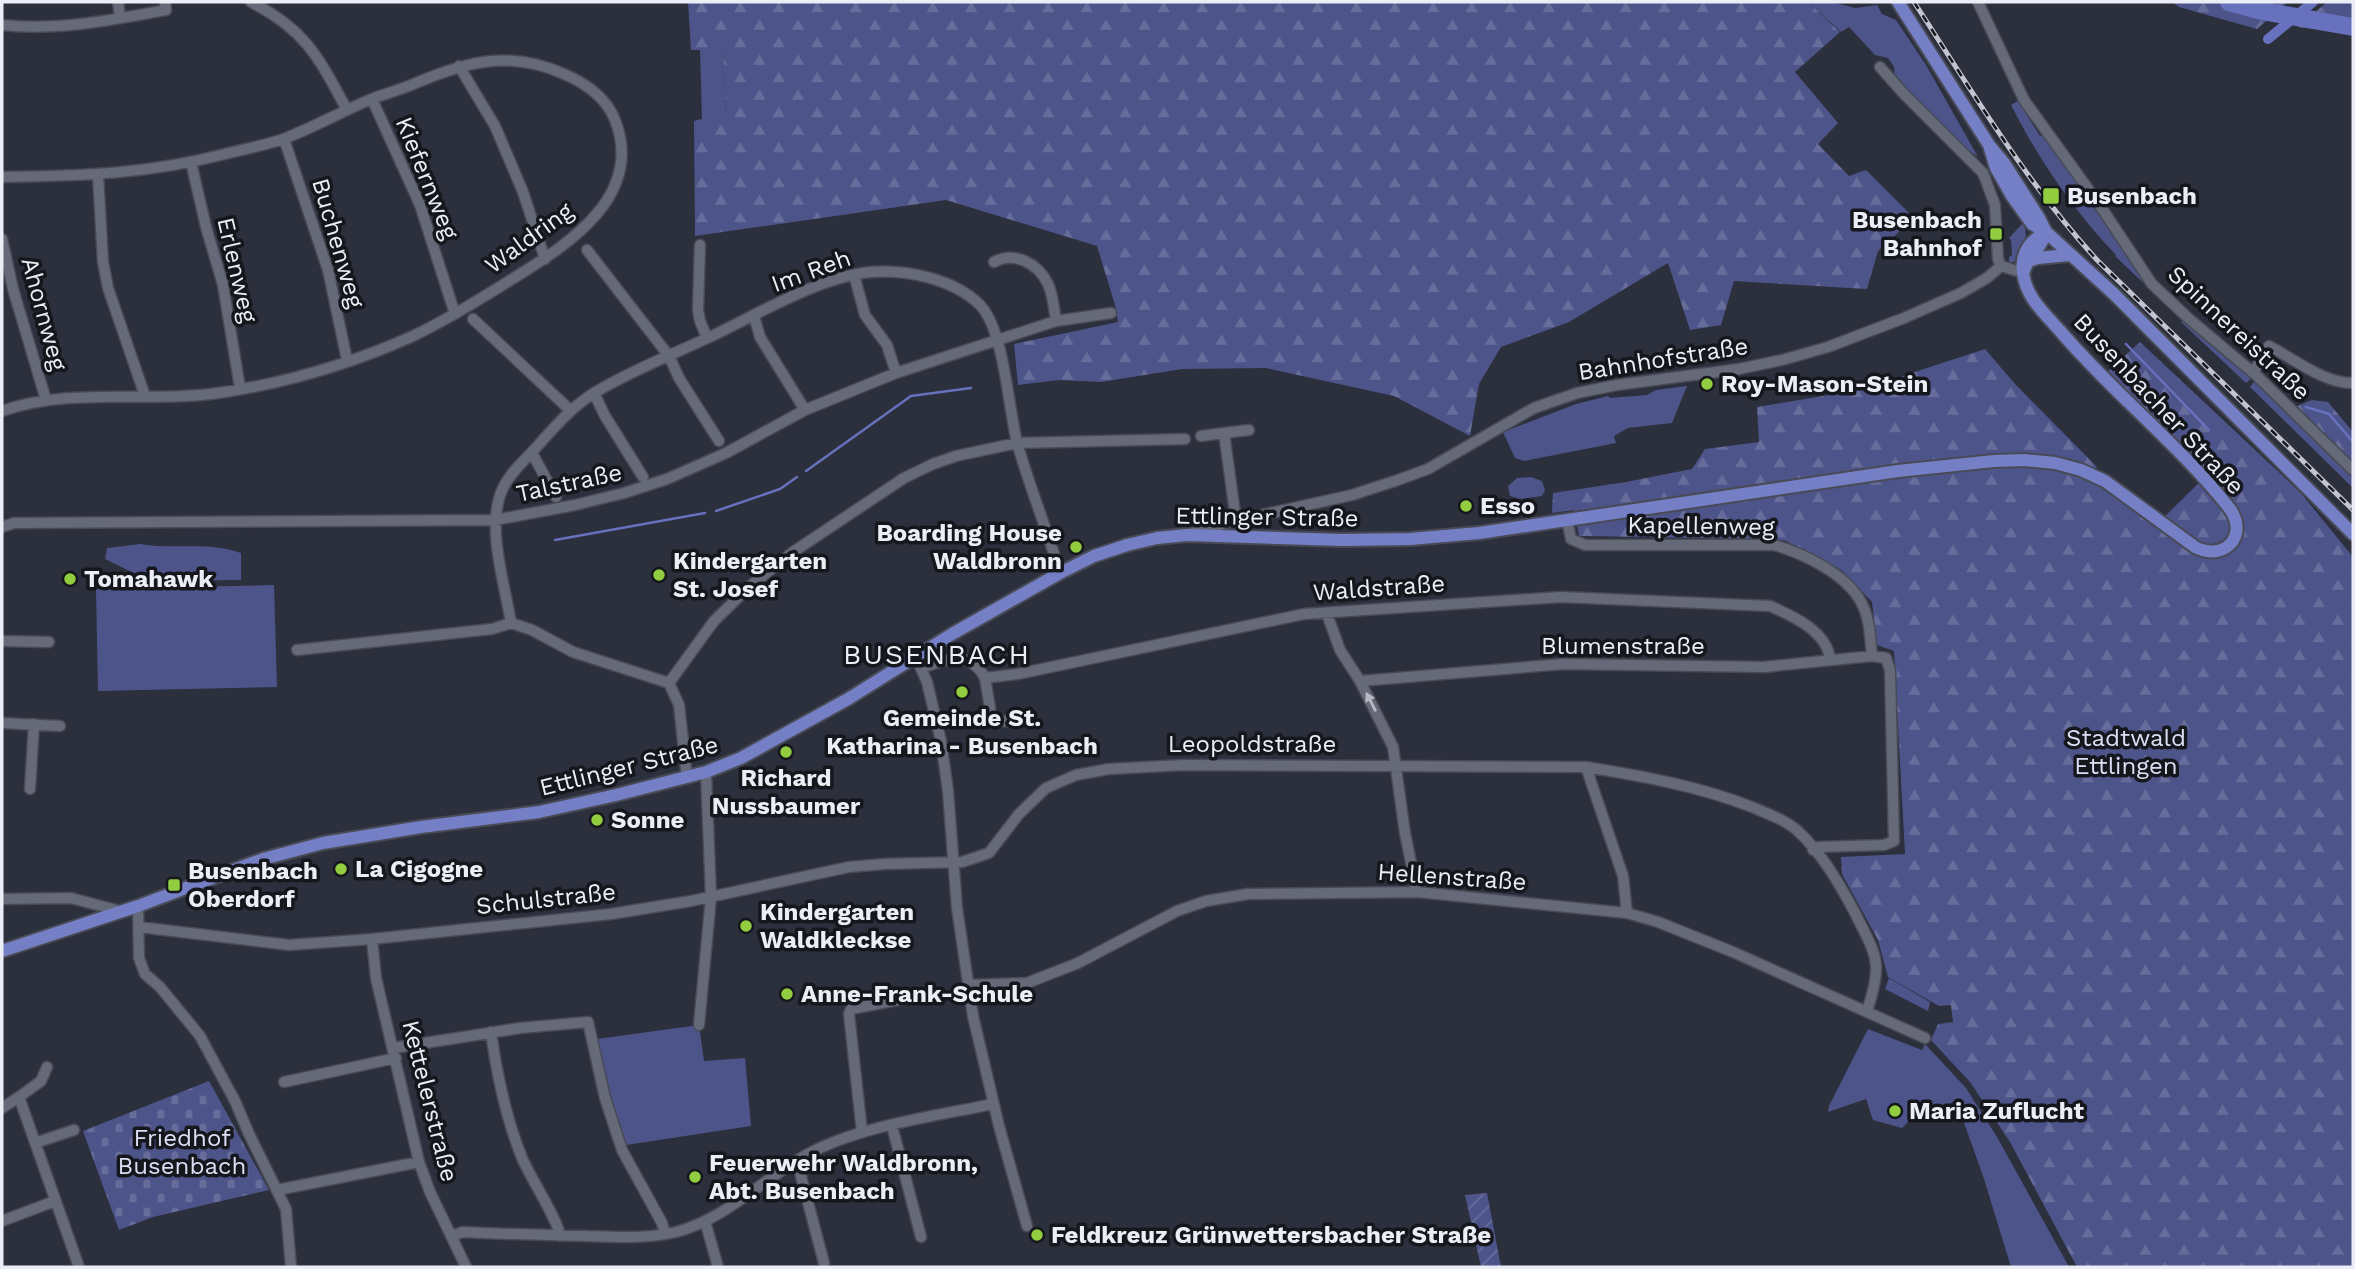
<svg xmlns="http://www.w3.org/2000/svg" width="2355" height="1269" viewBox="0 0 2355 1269" font-family="'Work Sans',sans-serif">
<style>
.green{fill:#4d548a}
.forest{fill:url(#forest-firs)}
.cemetery{fill:url(#cemetery-stones)}
.garden{fill:url(#garden-furrows)}
.lines{fill:none;stroke-linecap:round;stroke-linejoin:round}
.stream{stroke:#6771be;stroke-width:2.5}
.canal{stroke:#6771be;stroke-width:10}
.river{stroke:#6771be;stroke-width:18}
.minor-casing{stroke:#484b56;stroke-width:13}
.major-casing{stroke:#484b56;stroke-width:16}
.minor{stroke:#656978;stroke-width:10}
.major{stroke:#757fc5;stroke-width:12}
.rail-casing{stroke:#c2c5cf;stroke-width:5}
.rail{stroke:#16171d;stroke-width:2.5;stroke-dasharray:8;stroke-linecap:butt}
.oneway{fill:#b6b9c4}
.poi-dot{fill:#91cd3f;stroke:#16171d;stroke-width:2.5}
.labels{text-anchor:middle;stroke-width:7;stroke-linejoin:round;paint-order:stroke}
.street-label{font-size:24px;fill:#eceef7;stroke:#16171d}
.poi-label{font-size:24px;font-weight:bold;fill:#eceef7;stroke:#16171d;text-anchor:start}
.park-label{font-size:24px;fill:#dbdff5;stroke:#16171d}
.quarter-label{font-size:28px;letter-spacing:2px;fill:#eceef7;stroke:#16171d}
</style>
<defs>
<pattern id="forest-firs" width="22" height="20" patternUnits="userSpaceOnUse" patternTransform="scale(1.75)"><rect width="22" height="20" fill="#4d548a"/><path d="M5 1l3.5 6h-7zM16 11l3.5 6h-7z" fill="#676d9b"/></pattern>
<pattern id="cemetery-stones" width="16" height="16" patternUnits="userSpaceOnUse" patternTransform="scale(1.75)"><rect width="16" height="16" fill="#4d548a"/><path d="M2 7V4a2 2 0 0 1 4 0v3zM10 15v-3a2 2 0 0 1 4 0v3z" fill="#676d9b"/></pattern>
<pattern id="garden-furrows" width="10" height="10" patternUnits="userSpaceOnUse" patternTransform="scale(1.75)"><rect width="10" height="10" fill="#4d548a"/><path d="M-1 1l2-2M0 10L10 0M9 11l2-2" fill="none" stroke="#676d9b"/></pattern>
</defs>
<rect width="100%" height="100%" fill="#2c2f3c"/>
<path class="green" d="M1808 2H1832L1855 8 1877 5 1882 14 1896 20 1926 65 1978 157 1959 143 1895 80 1894 67 1888 58 1875 55 1849 27 1841 32Z
M723 49 726 113 702 119 700 50Z
M2018 101 2040 136 2045 133 2147 284 2180 318 2115 256 2116 255C2073 210 2039 160 2011 105Z
M2023 223C2030 237 2022 247 2017 261L2009 263V257L2012 255 2011 240 2009 238Z
M2183 321 2252 378 2246 383 2181 322Z
M2255 380 2353 476V488L2250 387Z
M1687 386 1672 423 1628 428 1614 436 1616 443 1524 461 1515 458 1503 432 1576 404 1608 396 1610 398 1647 395 1656 390Z
M1531 477 1542 481 1545 490 1542 496 1520 499 1510 496 1508 486 1517 478Z
M140 544C174 550 209 541 241 553V580L150 581 105 559 107 548Z
M274 585 277 687 98 691 96 589Z
M1889 978 1930 1002 1928 1011 1885 989Z
M699 1025 704 1061 745 1058 751 1126 626 1145 609 1100 597 1039Z
M1868 1029 1922 1050 1925 1044 1966 1088 1997 1137 2069 1267H2011L1984 1179 1956 1100 1925 1119 1916 1114 1902 1128 1873 1120 1866 1099 1828 1112 1829 1106Z"/>
<path class="forest" d="M688 2H1808L1840 32 1795 72 1838 123 1818 144 1849 176 1866 170 1914 218 1878 251 1867 289 1734 281 1721 325 1690 330 1668 263 1569 322 1501 347 1479 384 1470 436 1394 396 1266 368 1182 369 1101 382 1059 380 1018 385 1014 344 1118 322 1115 305 1097 246 946 200 695 236 694 121 726 112 723 50H691Z
M2172 2H2288L2257 29 2179 7Z
M2327 2H2353V34L2298 27Z
M2140 342 2300 492 2353 557V1267H2077L2010 1142 1970 1082 1931 1040 1938 1024 1953 1022 1951 1005 1939 1006 1888 977 1878 940 1842 874 1841 857 1905 854 1894 651 1877 645 1872 602 1841 570 1786 541 1772 539 1579 536 1574 510 1552 513 1553 493 1626 482 1692 469 1705 449 1759 442 1757 407 1860 390 1985 349 2015 384 2097 467 2088 480 2108 491 2154 527 2209 473 2107 372Z
M2312 400 2328 402 2353 432V462L2297 406Z"/>
<path class="cemetery" d="M209 1081 269 1190 153 1217 119 1230 83 1131Z"/>
<path class="garden" d="M1487 1193 1501 1267H1481L1465 1195Z"/>
<g class="lines">
<path class="stream" d="M2262 11 2271 2
M2126 344 2209 430
M2306 407 2329 414 2353 442
M806 471 911 396 971 388
M716 511 780 489 797 477
M555 540 705 513"/>
<path class="canal" d="M2268 39 2313 2"/>
<path class="river" d="M2229 2 2262 11 2353 27"/>
<defs>
<path id="minor" d="M118 2 120 18
M251 2C306 30 319 58 347 110
M1978 2 2024 100 2099 204 2152 284 2187 317 2257 376 2353 470
M2 25C57 31 112 20 166 10L165 2
M459 66 495 126 523 192 545 259
M1880 67 1903 93 1983 173 1995 205 1998 259 2001 266
M372 99 420 205 455 314
M284 139 328 270 347 360
M191 162 206 227 223 285 240 388
M98 175 103 262 108 288 145 396
M2 177C80 176 148 174 225 154 245 149 267 145 286 138 314 127 341 112 369 100 384 94 400 90 416 83 468 61 510 50 564 74 585 83 606 97 615 120 644 194 572 242 517 276 484 297 449 319 413 336 355 362 289 382 225 392 152 404 73 386 2 411
M2 239 13 289 46 400
M700 245 698 310 700 321 707 338
M587 250 669 356 679 378 719 441
M994 262C1014 251 1038 263 1048 284 1053 295 1054 309 1056 321
M2001 266 2024 273
M854 275 865 315 887 345 896 373
M754 316 760 337 805 410
M473 319 570 410
M2253 373 2269 346C2294 359 2325 384 2353 383
M594 393 605 416 643 477
M1201 436 1224 433
M532 453 556 497
M1236 520 1224 433 1249 430
M1567 520 1571 539 1585 545H1774C1803 553 1846 574 1861 602 1870 618 1870 638 1872 656
M2 527 14 523 495 520 575 505 624 493 667 479 726 453 805 410 896 373 1056 321 1111 313
M1189 534 1230 522 1352 495 1395 481 1428 469 1534 408 1577 393 1617 385 1739 369 1782 360 1828 347 1904 318 1961 293 1987 278 2001 266
M1327 614 1340 650 1360 681 1393 747 1405 833 1417 892
M2 641 49 642
M297 650 492 629 511 623
M919 664 927 682 941 741 948 791 957 908 973 1016 999 1126 1027 1226
M922 668C946 659 970 650 985 678L1018 674 1304 614 1561 597 1770 606C1793 616 1828 632 1830 660
M985 678 992 720 1019 722
M1360 681 1564 664 1764 667 1872 656 1886 658 1890 670 1894 841 1884 845 1818 847 1813 850
M669 683 714 621 750 586 793 552 904 478 933 464 956 456 1017 443 1185 439
M2 723 60 726
M1586 767 1623 876 1627 913
M687 778 679 705 669 683 573 652 532 630 511 623C505 584 485 525 503 488 510 473 522 463 533 451 552 430 570 408 594 393 632 370 674 354 714 335 760 313 819 277 871 272 906 269 954 279 980 305 1004 330 1008 406 1017 442 1029 486 1047 529 1060 573
M30 789 34 724
M2 899 71 898 120 911
M138 906 139 958 145 974 160 987 200 1036 235 1101 249 1134 286 1209 291 1267
M139 927 289 945 372 939 611 914 691 901 849 867 885 864 962 862 989 853 1019 814 1046 788 1076 775 1109 769 1184 765 1586 767C1642 776 1698 786 1752 807 1768 814 1786 820 1799 832 1822 854 1839 883 1854 911 1876 956 1884 960 1867 1011
M372 939 376 978 419 1162 430 1192 466 1267
M968 985 1027 983 1078 963 1177 911 1206 901 1248 894 1417 892 1627 913 1658 922 1733 952 1925 1038
M699 1025 711 897 706 772
M491 1032C497 1076 506 1118 522 1158 530 1177 559 1222 560 1236
M393 1048 520 1028 588 1022 605 1098 622 1150 662 1223 665 1234
M47 1067 41 1081 19 1097 79 1267
M284 1082 396 1058
M2 1108 19 1097
M892 1126 921 1237
M862 1132 849 1014 851 1009 908 998
M35 1143 74 1130
M797 1161 824 1263
M277 1190 419 1162
M2 1221 55 1201
M705 1221 718 1267
M451 1236 463 1232C503 1234 544 1235 585 1236 615 1237 646 1239 676 1232 726 1219 764 1178 808 1154 859 1126 936 1116 993 1104"/>
<path id="major" d="M1898 2 1989 145 2004 163 2039 218 2046 232
M1989 145 1996 168 2012 196 2032 224 2046 232 2114 294 2353 534
M2028 261 2038 258 2069 255
M2024 271C2028 256 2042 248 2046 232
M2 951 138 906 263 859 323 843 421 827 539 812 616 795 706 772 741 758 848 699 952 634 1060 573 1094 556 1127 545 1157 538 1187 535 1342 540 1410 539 1479 533 1898 471 1994 461 2024 460 2055 463 2081 470 2105 481 2195 547C2224 562 2249 536 2230 509 2180 445 2114 394 2061 332 2049 318 2032 303 2026 285 2018 261 2023 244 2046 232"/>
</defs>
<use href="#minor" class="minor-casing"/>
<use href="#major" class="major-casing"/>
<use href="#minor" class="minor"/>
<use href="#major" class="major"/>
<defs>
<path id="rail" d="M1914 2C1972 91 2026 183 2098 261L2353 510"/>
</defs>
<use href="#rail" class="rail-casing"/>
<use href="#rail" class="rail"/>
</g>
<defs><path id="oneway-solid" d="M-6-.8H1V-3.2L6.5 0L1 3.2V.8H-6Z" transform="scale(1.75)"/></defs>
<use class="oneway" href="#oneway-solid" transform="translate(1371 702) rotate(-117)"/>
<g class="poi-dot">
<rect x="2042" y="187" width="18" height="18" rx="3.5"/>
<rect x="1989" y="227" width="14" height="14" rx="3.5"/>
<circle cx="1707" cy="384" r="7"/>
<circle cx="1466" cy="506" r="7"/>
<circle cx="1076" cy="547" r="7"/>
<circle cx="659" cy="575" r="7"/>
<circle cx="70" cy="579" r="7"/>
<circle cx="962" cy="692" r="7"/>
<circle cx="786" cy="752" r="7"/>
<circle cx="597" cy="820" r="7"/>
<circle cx="341" cy="869" r="7"/>
<rect x="167" y="878" width="14" height="14" rx="3.5"/>
<circle cx="746" cy="926" r="7"/>
<circle cx="787" cy="994" r="7"/>
<circle cx="1895" cy="1111" r="7"/>
<circle cx="695" cy="1177" r="7"/>
<circle cx="1037" cy="1235" r="7"/>
</g>
<g class="labels">
<g class="street-label">
<text transform="translate(427 178) rotate(68)" y="8">Kiefernweg</text>
<text transform="translate(529 238) rotate(-36)" y="8">Waldring</text>
<text transform="translate(338 243) rotate(74)" y="8">Buchenweg</text>
<text transform="translate(237 270) rotate(77)" y="8">Erlenweg</text>
<text transform="translate(811 271) rotate(-20)" y="8">Im Reh</text>
<text transform="translate(44 314) rotate(75)" y="8">Ahornweg</text>
<text transform="translate(2239 333) rotate(43)" y="8">Spinnereistraße</text>
<text transform="translate(1663 359) rotate(-9)" y="8">Bahnhofstraße</text>
<text transform="translate(2159 404) rotate(47)" y="8">Busenbacher Straße</text>
<text transform="translate(569 483) rotate(-12)" y="8">Talstraße</text>
<text transform="translate(1267 517) rotate(1)" y="8">Ettlinger Straße</text>
<text transform="translate(1701 526) rotate(1)" y="8">Kapellenweg</text>
<text transform="translate(1379 588) rotate(-4)" y="8">Waldstraße</text>
<text x="1623" y="654">Blumenstraße</text>
<text x="1252" y="752">Leopoldstraße</text>
<text transform="translate(629 766) rotate(-14)" y="8">Ettlinger Straße</text>
<text transform="translate(1452 877) rotate(4)" y="8">Hellenstraße</text>
<text transform="translate(546 899) rotate(-6)" y="8">Schulstraße</text>
<text transform="translate(430 1101) rotate(76)" y="8">Kettelerstraße</text>
</g>
<g class="poi-label">
<text x="2067" y="204">Busenbach</text>
<text x="1982" y="228" text-anchor="end">Busenbach<tspan x="1982" dy="28">Bahnhof</tspan></text>
<text x="1721" y="392">Roy-Mason-Stein</text>
<text x="1480" y="514">Esso</text>
<text x="1062" y="541" text-anchor="end">Boarding House<tspan x="1062" dy="28">Waldbronn</tspan></text>
<text x="673" y="569">Kindergarten<tspan x="673" dy="28">St. Josef</tspan></text>
<text x="84" y="587">Tomahawk</text>
<text x="962" y="726" text-anchor="middle">Gemeinde St.<tspan x="962" dy="28">Katharina - Busenbach</tspan></text>
<text x="786" y="786" text-anchor="middle">Richard<tspan x="786" dy="28">Nussbaumer</tspan></text>
<text x="611" y="828">Sonne</text>
<text x="355" y="877">La Cigogne</text>
<text x="188" y="879">Busenbach<tspan x="188" dy="28">Oberdorf</tspan></text>
<text x="760" y="920">Kindergarten<tspan x="760" dy="28">Waldkleckse</tspan></text>
<text x="801" y="1002">Anne-Frank-Schule</text>
<text x="1909" y="1119">Maria Zuflucht</text>
<text x="709" y="1171">Feuerwehr Waldbronn,<tspan x="709" dy="28">Abt. Busenbach</tspan></text>
<text x="1051" y="1243">Feldkreuz Grünwettersbacher Straße</text>
</g>
<g class="park-label">
<text x="2126" y="746">Stadtwald<tspan x="2126" dy="28">Ettlingen</tspan></text>
<text x="182" y="1146">Friedhof<tspan x="182" dy="28">Busenbach</tspan></text>
</g>
<g class="quarter-label">
<text x="937" y="664">BUSENBACH</text>
</g>
</g>
<rect width="2355" height="1269" fill="none" stroke="#eceef7" stroke-width="7"/>
</svg>
